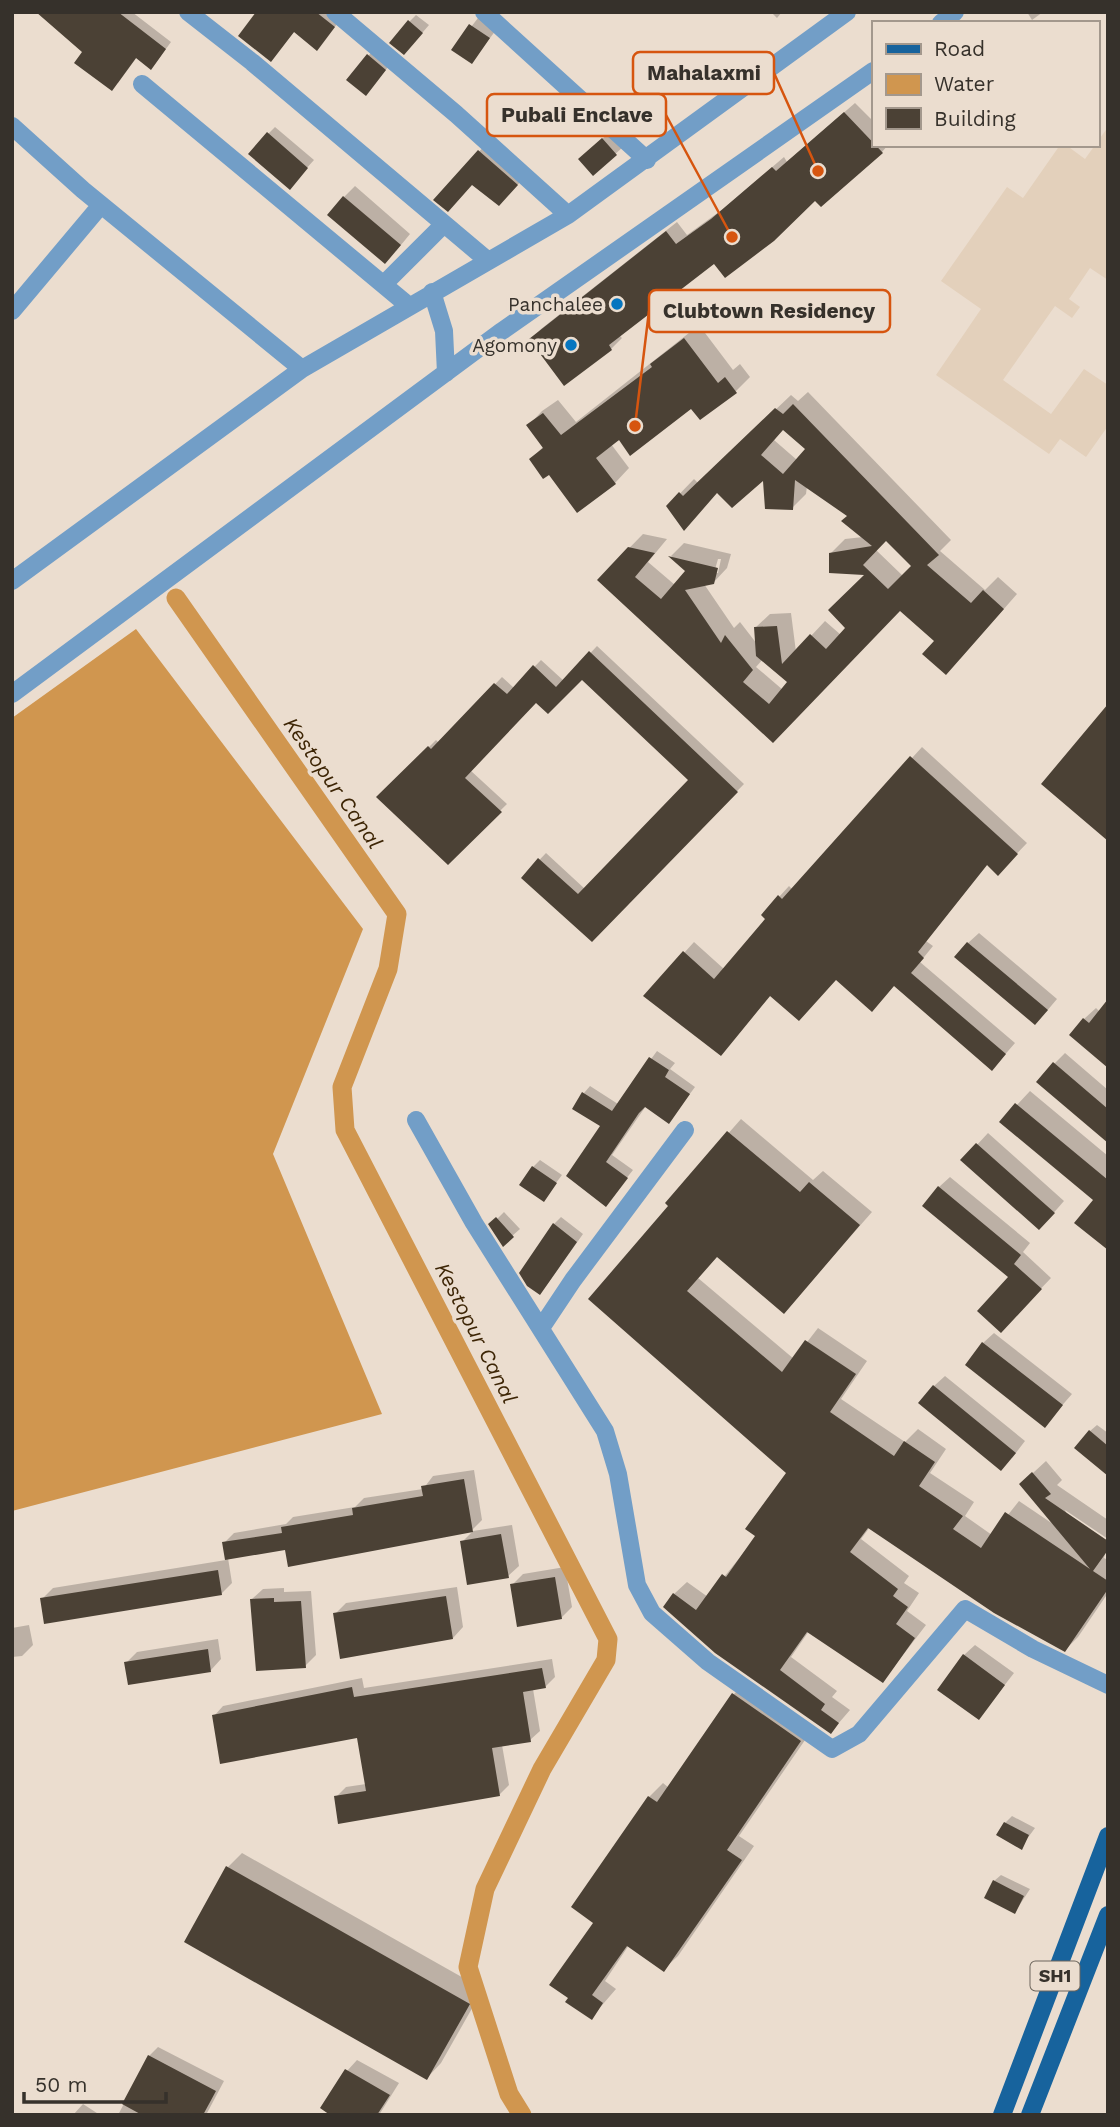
<svg xmlns="http://www.w3.org/2000/svg" width="1120" height="2127" viewBox="0 0 1120 2127" font-family="'Work Sans',sans-serif">
<style>
.built{fill:#e3d0bb}
.water{fill:#d0964f}
.shadow{fill:#0003;fill-rule:evenodd}
.lines{fill:none;stroke-linecap:round;stroke-linejoin:round}
.canal{stroke:#d0964f;stroke-width:19}
.building{fill:#4b4135;fill-rule:evenodd}
.minor{stroke:#729ec7;stroke-width:18}
.major{stroke:#17639d;stroke-width:18}
.poi-dot{fill:#0575bf;stroke:#ebddcf;stroke-width:2.5}
.labels{text-anchor:middle;stroke-width:7;stroke-linejoin:round;paint-order:stroke}
.shield{fill:#ebddcf;stroke:#6c655c;stroke-width:2}
.shield-label{font-size:18px;font-weight:bold;fill:#36312b}
.poi-label{font-size:19px;fill:#36312b;stroke:#ebddcf;text-anchor:end}
.water-label{font-size:21px;font-style:italic;fill:#3d2505;stroke:#ebddcf}
.leader{fill:none;stroke:#d6550f;stroke-width:2.5}
.callout-dot{fill:#d6550f;stroke:#ebddcf;stroke-width:2.5}
.callout{fill:#ebddcf;stroke:#d6550f;stroke-width:2.5}
.callout-label{font-size:21px;text-anchor:middle;font-weight:bold;fill:#36312b}
</style>
<rect width="100%" height="100%" fill="#ebddcf"/>
<path class="built" d="M1108 127V280L1090 268 1069 299 1080 307 1072 318 1055 306 1003 380 1051 414 1084 369 1108 385V426L1086 457 1060 439 1049 454 936 375 981 309 941 281 1007 187 1023 198 1060 145H1066L1085 159Z"/>
<path class="water" d="M136 629 363 929 273 1154 382 1414 12 1511V718Z"/>
<path class="shadow" d="M44 12H132L171 42 157 61 137 57 118 83Z
M260 12H337L343 17 317 48 295 31 270 60Z
M771 12H782L777 18Z
M1027 12H1043L1032 20Z
M416 15 429 25 411 46 410 21Z
M478 18 496 30 472 62 454 49Z
M375 48 392 62 372 87 348 80Z
M636 90 665 119 649 135 620 105Z
M855 103 873 121V145H888L882 152 821 205 815 198 714 262 619 335 622 338 611 349 564 384 531 340 541 329 677 222 687 235 723 209 784 157 787 162Z
M275 127 314 160 296 180 268 134Z
M610 132 623 147 593 174 587 152Z
M486 144 524 178 506 197 472 183 436 199Z
M355 186 410 234 396 251 344 197Z
M699 325 733 370 740 364 750 377 736 391 692 407 611 444 629 468 615 483 549 472 531 459 544 446 528 426 542 411 558 400 576 422Z
M808 392 951 540 940 551 985 590 998 577 1017 594 960 659 900 609 773 741 599 579 643 534 667 539 648 562 675 585 688 570 671 556 684 543 731 554 727 568 713 583 704 584 734 628 740 622 757 644 755 628 770 614 791 613 796 652 825 621 841 635 848 628 867 574 831 553 845 539 863 537 849 515 807 486 806 494 792 508 765 477 668 506 694 479 698 483 791 395 798 401ZM784 428 807 449 797 460 774 440ZM886 539 913 566 903 576 876 550ZM718 559H721L718 573H714ZM763 659 790 682 783 690 756 667Z
M597 646 744 784 592 940 523 877 546 853 585 889 690 780 582 678 536 701 470 770 507 804 448 862 379 797 436 740 439 743 502 677 514 688 541 660 564 681Z
M922 747 1027 843 998 873 988 864 926 941 933 946 920 962 1015 1043 1002 1058 895 985 836 978 771 995 721 1054 684 953 694 942 724 969 768 919 779 897 789 886 793 890Z
M979 933 1057 999 1046 1012 968 943Z
M1096 1008 1100 1012 1108 1066 1084 1019Z
M657 1051 675 1063 670 1069 695 1087 669 1122 646 1106 612 1155 633 1170 606 1204 602 1125 584 1093 590 1086 618 1104Z
M1065 1053 1108 1090V1141L1054 1064Z
M1030 1091 1108 1156V1248L1095 1200 1002 1121Z
M741 1119 813 1180 823 1171 872 1212 784 1312 718 1255 698 1278 794 1359 818 1328 867 1361 841 1399 905 1442 918 1429 946 1449 930 1473 974 1502 965 1516 992 1535 1019 1501 1053 1524 1021 1484 1046 1461 1062 1480 1057 1485 1108 1520V1539L1065 1510 1068 1516 1108 1543 1104 1558 1108 1560V1593L1078 1637 1065 1650 870 1527 861 1539 909 1576 904 1583 919 1593 907 1611 926 1625 883 1681 809 1631 791 1657 837 1691 832 1697 850 1710 831 1732 674 1594 687 1582 708 1597 757 1536 788 1472 591 1299 671 1206 667 1203Z
M988 1133 1064 1201 1050 1217 963 1160Z
M540 1160 562 1175 543 1200 533 1167Z
M950 1177 1030 1243 1023 1252 1051 1278 1011 1320V1277L939 1187Z
M504 1212 520 1229 503 1244 491 1225Z
M561 1217 583 1234 546 1286 554 1224Z
M994 1333 1072 1394 1045 1425 983 1343Z
M945 1376 1025 1441 1012 1458 934 1386Z
M1097 1425 1108 1433V1474L1090 1431Z
M474 1470 482 1520 472 1530 286 1548 228 1558 232 1583 221 1594 42 1599 53 1588 226 1560 224 1543 234 1533 286 1524 293 1517 355 1507 364 1498 423 1489 433 1476Z
M512 1525 519 1566 508 1576 462 1542 473 1531Z
M565 1567 572 1607 561 1618 512 1585 523 1574Z
M457 1587 463 1627 453 1638 335 1614 346 1603Z
M284 1588V1592L311 1591 316 1655 305 1666 252 1599 263 1589Z
M29 1625 33 1645 22 1656 12 1657V1628Z
M218 1639 221 1659 211 1670 126 1663 137 1652Z
M975 1645 1014 1673 979 1718 964 1655Z
M552 1659 555 1677 545 1687 533 1689 540 1731 530 1740 502 1745 509 1785 499 1795 336 1797 346 1787 366 1784 359 1736 214 1716 223 1706 362 1678 364 1688Z
M747 1681 814 1727 739 1836 754 1846 678 1956 664 1969 629 1945 605 1981 616 1989 591 2018 568 2001 596 1922 573 1907 649 1797 663 1783 669 1788 734 1694Z
M1012 1816 1035 1828 1021 1847 1005 1823Z
M242 1853 483 1989 441 2063 427 2078 228 1867Z
M1001 1875 1030 1889 1015 1912 994 1881Z
M158 2047 224 2081 206 2115H118L149 2056Z
M357 2060 399 2083 379 2115H333L347 2071Z
M83 2104 100 2115H73Z"/>
<g class="lines">
<path class="canal" d="M176 598 397 914 388 969 342 1087 345 1130 608 1639 606 1660 542 1769 485 1889 468 1967 509 2094 522 2115"/>
</g>
<path class="building" d="M36 12H118L166 49 151 70 136 58 112 91 74 63 82 52Z
M256 12H316L335 27 317 51 294 32 271 62 238 36Z
M408 20 423 33 404 55 389 43Z
M469 24 490 38 472 64 451 50Z
M367 54 386 70 366 96 346 80Z
M629 95 660 127 649 137 618 105Z
M844 112 883 153 821 207 815 201 774 241 725 278 714 264 609 345 612 350 564 386 529 339 666 231 676 244 711 219 772 167 776 171Z
M267 132 308 168 290 190 248 154Z
M602 138 617 155 593 176 578 159Z
M478 150 518 185 499 206 472 185 448 212 433 200Z
M343 196 401 245 385 264 327 215Z
M684 338 718 383 725 377 737 393 700 420 691 409 630 456 619 440 596 458 616 484 577 513 549 475 543 479 529 459 543 448 526 425 543 413 561 435 652 367 650 364Z
M793 404 939 555 927 565 971 603 983 590 1004 609 946 675 922 654 934 641 900 611 773 743 597 580 628 547 655 553 635 577 661 599 685 571 668 556 718 568 714 584 685 590 721 643 725 635 753 670 743 682 769 704 787 682 756 656 754 627 777 626 782 664 810 634 826 649 845 628 828 610 864 575 829 573V553L872 546 841 521 847 516 795 480 793 510 765 509 763 481 732 508 717 493 684 531 666 506 679 492 683 496 775 408 783 414ZM783 430 805 449 783 474 761 455ZM886 541 911 566 888 589 863 565Z
M589 651 738 792 592 942 521 878 538 858 578 894 688 780 582 680 548 714 536 703 465 778 502 812 448 865 376 797 428 746 431 749 494 683 507 694 533 665 556 687Z
M1108 704V841L1041 784Z
M910 756 1018 854 998 876 987 865 918 952 924 958 911 973 1006 1054 992 1071 894 986 872 1012 836 980 799 1021 770 996 721 1056 643 996 683 951 714 979 765 919 761 915 778 895 782 899Z
M967 942 1048 1010 1035 1025 954 957Z
M1108 999V1068L1069 1035 1083 1018 1089 1023Z
M649 1057 669 1070 665 1077 690 1094 669 1124 645 1107 639 1113 606 1162 628 1178 606 1207 566 1176 600 1126 572 1109 582 1092 612 1111Z
M1053 1062 1108 1109V1143L1036 1082Z
M1015 1103 1108 1180V1250L1074 1223 1093 1200 999 1122Z
M727 1131 800 1192 809 1182 860 1225 784 1314 717 1257 687 1291 782 1372 805 1340 856 1374 830 1412 894 1456 904 1441 935 1462 919 1486 963 1516 953 1529 981 1548 1005 1512 1090 1569 1019 1484 1032 1472 1051 1494 1045 1498 1108 1541V1550L1093 1571 1108 1581V1589L1065 1652 994 1613 868 1528 850 1552 898 1589 893 1596 908 1607 896 1624 915 1638 883 1683 807 1632 780 1670 825 1704 821 1710 839 1723 831 1734 715 1653 663 1607 673 1593 696 1610 722 1574 726 1577 755 1536 745 1529 786 1473 588 1299 668 1206 665 1203Z
M976 1143 1055 1213 1039 1230 960 1160Z
M532 1166 557 1183 544 1202 519 1185Z
M938 1186 1021 1255 1014 1264 1042 1289 1001 1333 977 1311 1008 1277 922 1206Z
M496 1217 514 1237 503 1247 488 1224Z
M553 1223 577 1242 540 1295 527 1286 519 1273Z
M982 1342 1063 1405 1045 1428 965 1365Z
M933 1385 1016 1453 1001 1471 918 1403Z
M1089 1430 1108 1446V1476L1074 1448Z
M464 1479 473 1532 288 1567 285 1550 225 1560 222 1542 282 1533 281 1527 353 1515 352 1508 423 1496 421 1486Z
M501 1534 509 1578 467 1585 460 1541Z
M218 1570 222 1595 44 1624 40 1598Z
M555 1577 562 1619 517 1627 510 1584Z
M446 1596 453 1639 340 1659 333 1613Z
M274 1598V1602L301 1601 306 1668 256 1671 250 1599Z
M208 1649 211 1672 128 1685 124 1662Z
M963 1654 1005 1685 979 1720 937 1690Z
M542 1668 546 1688 523 1692 531 1742 492 1748 500 1796 338 1824 334 1796 366 1791 357 1738 220 1764 212 1715 352 1687 354 1697Z
M732 1693 801 1741 727 1850 742 1860 664 1972 627 1946 592 1995 603 2003 592 2020 565 2002 568 1998 549 1985 593 1923 571 1907 648 1796 657 1802Z
M1004 1822 1029 1835 1022 1850 996 1835Z
M226 1866 470 2004 427 2080 184 1942Z
M993 1880 1024 1896 1015 1914 984 1898Z
M148 2055 216 2091 203 2115H142L122 2104Z
M345 2069 390 2095 377 2115H330L320 2108Z"/>
<g class="lines">
<path class="minor" d="M188 12 252 62 487 260
M335 12 456 114 568 215
M484 12 647 160
M941 23 955 12
M142 84 409 306
M12 126 83 190 302 369
M385 283 444 224
M432 292 444 331 446 373
M12 311 101 205
M12 581 302 369 568 215 847 12
M12 694 502 331 873 71
M416 1120 474 1223 605 1431 618 1474 637 1585 652 1613 708 1662 832 1749 859 1734 965 1609 1033 1649 1108 1685
M541 1328 573 1280 685 1130"/>
<path class="major" d="M1002 2115 1108 1836
M1030 2115 1108 1915"/>
</g>
<g class="poi-dot">
<circle cx="617" cy="304" r="7"/>
<circle cx="571" cy="345" r="7"/>
</g>
<g class="labels">
<rect class="shield" x="1030.5" y="1961.5" width="49" height="29" rx="5"/>
<g class="shield-label">
<text x="1055" y="1982">SH1</text>
</g>
<g class="poi-label">
<text x="603" y="311">Panchalee</text>
<text x="557" y="352">Agomony</text>
</g>
<g class="water-label">
<text transform="translate(333 783) rotate(55)" y="7">Kestopur Canal</text>
<text transform="translate(476 1333) rotate(63)" y="7">Kestopur Canal</text>
</g>
</g>
<path class="leader" d="M818 171L774 73M732 237L666 115M635 426L649 311"/>
<g class="callout-dot">
<circle cx="818" cy="171" r="7"/>
<circle cx="732" cy="237" r="7"/>
<circle cx="635" cy="426" r="7"/>
</g>
<g class="callout">
<rect x="633" y="52" width="141" height="42" rx="7"/>
<rect x="487" y="94" width="179" height="42" rx="7"/>
<rect x="649" y="290" width="241" height="42" rx="7"/>
</g>
<g class="callout-label">
<text x="704" y="80">Mahalaxmi</text>
<text x="577" y="122">Pubali Enclave</text>
<text x="769" y="318">Clubtown Residency</text>
</g>
<rect width="1120" height="2127" fill="none" stroke="#36312b" stroke-width="28"/>
<rect x="872" y="21" width="228" height="126" fill="#ebddcf" stroke="#a3988d" stroke-width="2"/>
<rect x="886" y="44" width="35" height="10" fill="#17639d" stroke="#a3988d" stroke-width="2"/>
<text x="934" y="56" font-size="21" fill="#36312b">Road</text>
<rect x="886" y="74" width="35" height="21" fill="#d0964f" stroke="#a3988d" stroke-width="2"/>
<text x="934" y="91" font-size="21" fill="#36312b">Water</text>
<rect x="886" y="108" width="35" height="21" fill="#4b4135" stroke="#a3988d" stroke-width="2"/>
<text x="934" y="126" font-size="21" fill="#36312b">Building</text>
<path d="M24 2092v10h142v-10" fill="none" stroke="#36312b" stroke-width="3.5"/>
<text x="35" y="2092" font-size="21" fill="#36312b" stroke="#ebddcf" stroke-width="5" paint-order="stroke">50 m</text>
</svg>
